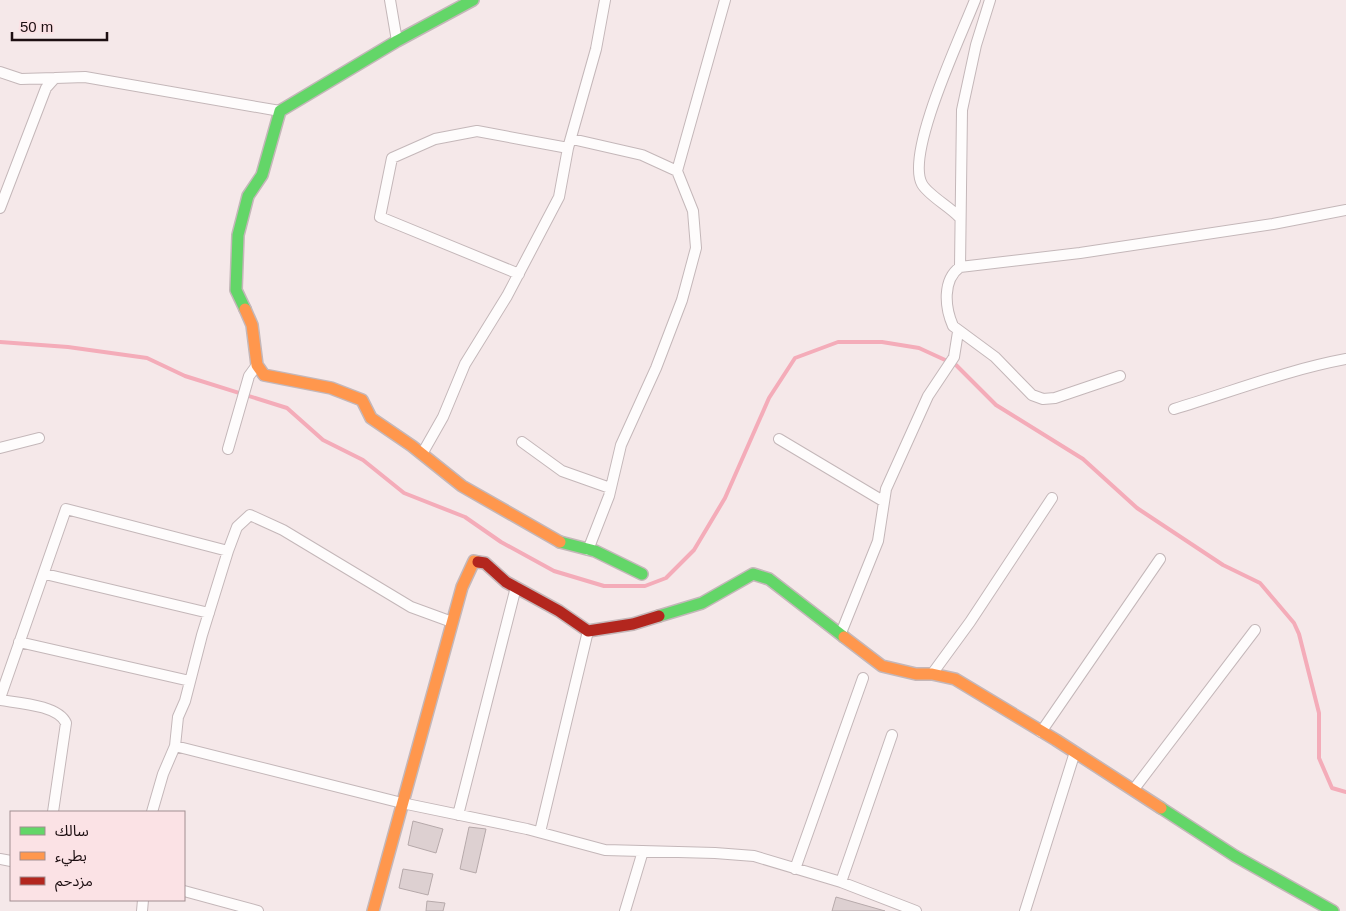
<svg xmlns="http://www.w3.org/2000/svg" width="1346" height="911" viewBox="0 0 1346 911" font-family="Arial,'Noto Sans Arabic',sans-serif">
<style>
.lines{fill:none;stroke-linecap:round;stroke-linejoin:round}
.stream{stroke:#f4acb9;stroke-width:4}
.building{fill:#ddd0d1;stroke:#b6a9aa}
.street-casing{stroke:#c4b7b9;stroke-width:12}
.fast-casing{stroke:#c4b7b9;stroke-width:14}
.slow-casing{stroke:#c4b7b9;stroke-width:14}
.jam-casing{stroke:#c4b7b9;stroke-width:14}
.street{stroke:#fefcfc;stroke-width:10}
.fast{stroke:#63d668;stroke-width:11}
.slow{stroke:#ff974d;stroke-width:11}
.jam{stroke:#b3261e;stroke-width:11}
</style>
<rect width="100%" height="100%" fill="#f5e8e9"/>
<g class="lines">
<path class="stream" d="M0 342 68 347 147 358 185 376 287 408 323 440 363 460 404 493 465 517 501 542 554 571 604 586H645L666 578 694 550 725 498 769 398 795 358 838 342H882L919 348 956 365 996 405 1083 459 1137 508 1223 565 1260 583 1294 623 1299 634 1319 713V758L1332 788 1346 792"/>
</g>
<path class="building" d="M413 821 443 829 436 853 408 845Z
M469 827 486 829 476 873 460 869Z
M403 869 433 874 428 895 399 888Z
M836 897 885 911H832Z
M427 901 445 903 443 911H426Z"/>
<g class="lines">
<defs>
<path id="street" d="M390 0 397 41
M0 72 21 79 55 78
M572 139 642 155 677 171 725 0
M0 208 46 88 55 78 85 77 280 111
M959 217C950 207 928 195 922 184 905 153 962 34 975 0
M960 267 962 110 976 45 990 0
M519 274 380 217 392 158 435 139 477 131 568 148
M1120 376 1055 398 1043 399 1032 395 995 357 953 326C945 308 942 280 960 267L1080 253 1273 224 1346 210
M1174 409C1231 392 1287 370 1346 359
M779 439 883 501
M522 442 562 471 610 488
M0 448 39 438
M228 449 249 376 257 365
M422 454 443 417 465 364 507 296 559 197 568 148 596 49 605 0
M588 550 609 496 621 445 656 368 682 300 696 248 693 211 677 171
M45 574 209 613
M841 633 878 541 886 489 928 396 954 357 958 332
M19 642 190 681
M932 674 970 622 1052 498
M0 698 66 509 228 551
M0 700C18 703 58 705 66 723L53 812
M1041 732 1160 559
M175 746 402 803 527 829 605 850 715 853 754 856 841 882 916 911
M1134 789 1255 630
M152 812 163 774 175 746 178 717 185 701 202 635 228 551 237 527 250 515 283 530 411 607 452 622
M458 815 516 587
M540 832 588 631
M0 859 11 861
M795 869 863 678
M841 882 892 735
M184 891 258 911
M142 911 143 900
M625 911 643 851
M1025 911 1075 752"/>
<path id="fast" d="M245 309 236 290 238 235 248 196 262 175 280 111 397 41 473 0
M560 542 595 551 642 574
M659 616 702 603 753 574 769 579 844 637
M1161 808 1235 856 1333 911"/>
<path id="slow" d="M245 309 252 325 257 365 264 375 331 388 362 400 371 418 412 446 462 486 560 542
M844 637 882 666 916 674H932L955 679 1056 740 1161 808
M373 911 462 587 474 561 478 562"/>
<path id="jam" d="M478 562 485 563 506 582 559 611 588 631 633 624 659 616"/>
</defs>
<use href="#street" class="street-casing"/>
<use href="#fast" class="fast-casing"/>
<use href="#slow" class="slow-casing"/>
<use href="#jam" class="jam-casing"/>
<use href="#street" class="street"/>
<use href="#fast" class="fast"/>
<use href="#slow" class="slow"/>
<use href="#jam" class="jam"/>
</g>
<rect x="10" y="811" width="175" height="90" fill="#fbe2e5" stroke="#a28e91"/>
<rect x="20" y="827" width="25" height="8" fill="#63d668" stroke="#a28e91"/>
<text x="55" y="836" font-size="15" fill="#1d0f12">سالك</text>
<rect x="20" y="852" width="25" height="8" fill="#ff974d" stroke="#a28e91"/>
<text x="55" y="861" font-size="15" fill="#1d0f12">بطيء</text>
<rect x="20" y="877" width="25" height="8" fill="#b3261e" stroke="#a28e91"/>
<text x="55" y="886" font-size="15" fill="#1d0f12">مزدحم</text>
<path d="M12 32v8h95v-8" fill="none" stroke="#1d0f12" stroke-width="2.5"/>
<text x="20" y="32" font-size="15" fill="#1d0f12" stroke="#fbe2e5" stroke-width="4" paint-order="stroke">50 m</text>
</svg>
